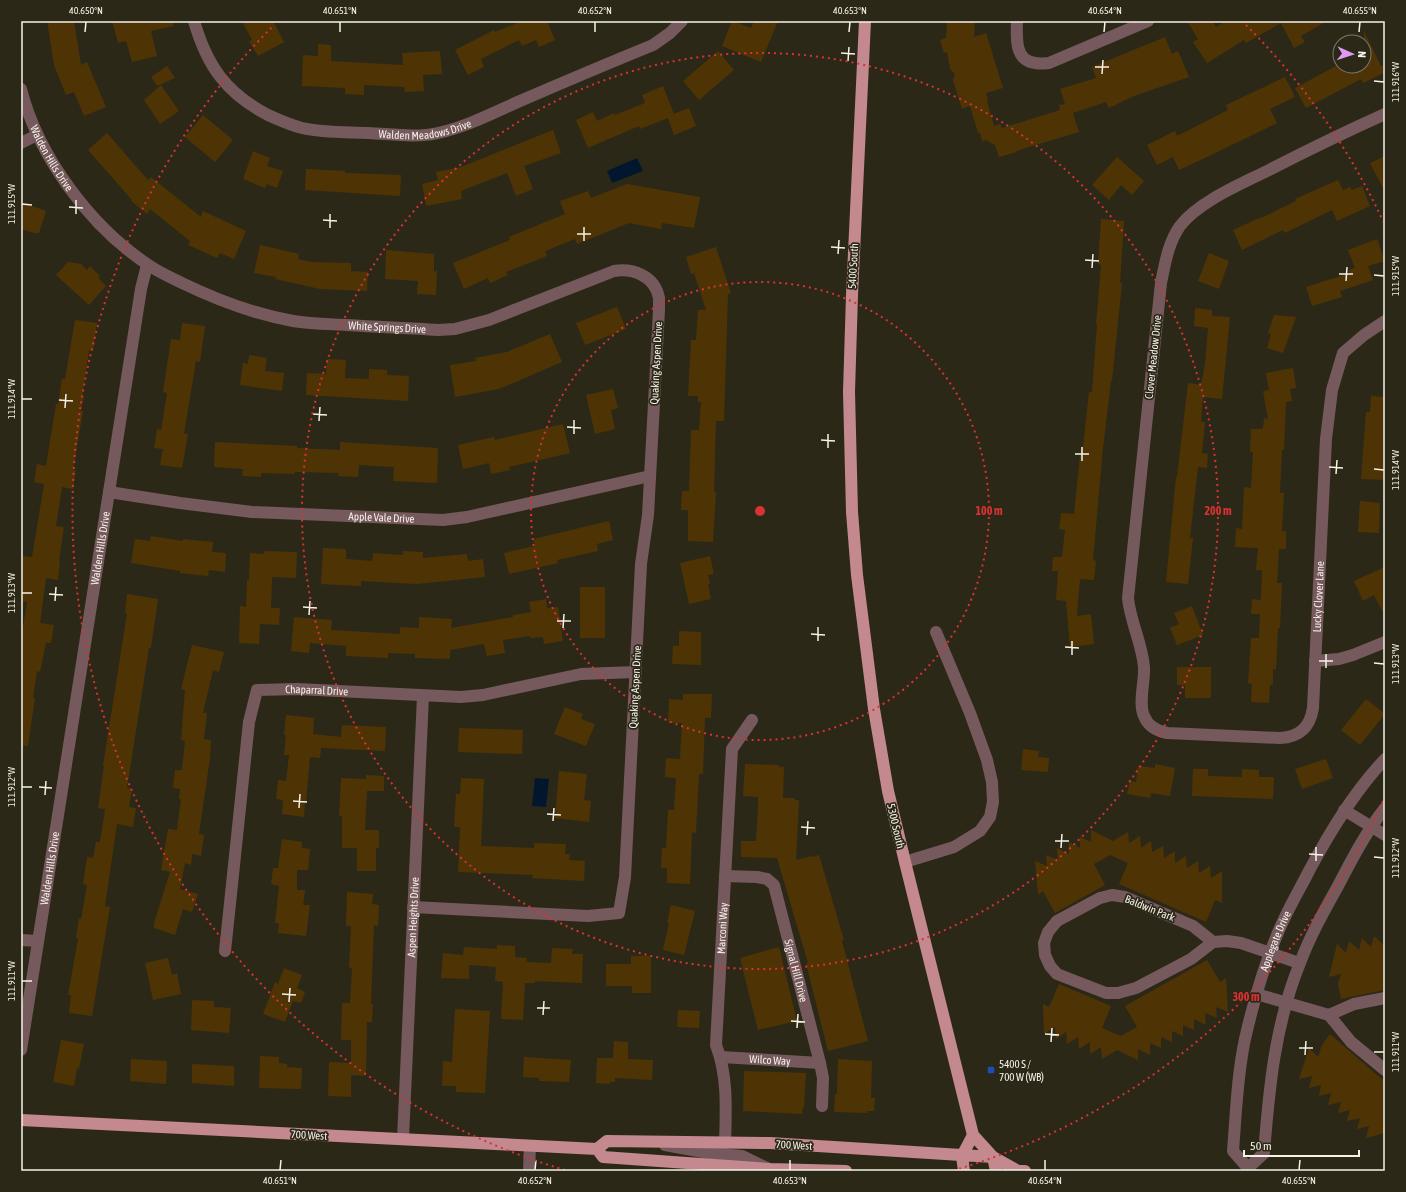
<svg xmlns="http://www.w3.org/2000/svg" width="1406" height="1192" viewBox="0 0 1406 1192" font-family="'Asap Condensed',sans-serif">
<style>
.water{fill:#02172d}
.building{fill:#4e3405}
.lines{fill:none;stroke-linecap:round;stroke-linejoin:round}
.minor{stroke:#76595c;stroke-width:12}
.major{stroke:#c4888f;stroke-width:12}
.ticks{fill:none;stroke:#f5f2e8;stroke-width:1.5}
.ring{fill:none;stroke:#d83232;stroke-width:2;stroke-dasharray:2 4}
.transit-dot{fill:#1a4fb4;stroke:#2c2818;stroke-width:1.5}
.labels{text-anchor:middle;stroke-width:3.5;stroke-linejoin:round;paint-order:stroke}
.street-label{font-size:11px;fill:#f5f2e8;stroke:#2c2818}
.poi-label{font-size:11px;fill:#f5f2e8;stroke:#2c2818;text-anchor:start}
.centre{fill:#d83232;stroke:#2c2818;stroke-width:2}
.ring-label{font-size:12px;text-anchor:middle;font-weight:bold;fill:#d83232;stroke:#2c2818;stroke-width:3.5;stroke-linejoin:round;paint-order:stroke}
.neatline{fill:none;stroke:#f5f2e8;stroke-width:1.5}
.ticks-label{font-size:10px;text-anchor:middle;fill:#f5f2e8}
</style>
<rect width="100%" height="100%" fill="#2c2818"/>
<path class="water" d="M637 158 643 171 612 183 607 171Z
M535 778 549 779 546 807 532 806Z"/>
<path class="building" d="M47 21H74L81 65 87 62 106 107 84 116 74 92 66 95 54 65Z
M112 21H173V26L151 31 157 56 132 62 126 41 118 43Z
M242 21H273L284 42 258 56 249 41 252 40Z
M522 21H547L555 40 539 47 536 40 522 46 519 40 481 59 484 67 468 75 455 50 494 30 495 32Z
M732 21 751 28 754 21H778L761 62 722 46Z
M947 21H975L974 37 986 33 1003 88 986 93 988 101H987L994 126 1000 124 1002 128 1060 110 1059 105 1065 104 1060 89 1096 78 1092 67 1165 37 1172 54 1178 51 1189 77 1134 96 1109 108 1106 102 1073 113 1079 132 1016 151 1017 152 999 157 995 145 986 140 982 141 980 133H978L970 106 962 109 953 80 955 74 950 69 947 52 944 53 940 40 946 38Z
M1187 21H1213L1216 27 1226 21H1327L1301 36 1305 42 1294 48 1281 23 1246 43 1244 40 1207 63 1193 42 1198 39Z
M1364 31 1381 66H1385L1382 68 1384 73 1363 83 1361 79 1306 108 1295 88 1336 66H1364Z
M318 44 331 45V61L403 65 402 53 440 51 442 74 423 75 424 91 405 92 404 87 364 85V95L345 94V88L302 86 303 55 318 56Z
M718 51 734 70 699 100 683 81Z
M167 66 175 78 157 86 151 77Z
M1285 77 1295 97 1270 109 1277 123 1207 157 1179 170 1173 157 1157 165 1147 145 1175 131 1177 136 1228 110 1226 105Z
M161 85 179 111 160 124 144 100Z
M663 86 674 114 689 108 696 126 674 135 668 118 640 129 639 126 588 148 576 120 593 112 597 121 614 113 615 115 645 103 642 95Z
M203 115 233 140 215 162 185 137Z
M553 130 561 153 524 166 533 189 516 196 507 173 461 191 462 199 426 206 422 184 438 180 436 172 461 167Z
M107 133 148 180 151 177 201 217 203 211 246 231 234 259 220 253 217 258 188 245 190 241 150 209 147 214 131 201 132 200 88 150Z
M253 151 270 158 267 166 283 171 277 188 267 184 265 188 243 179Z
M1385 156V192L1370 163Z
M1117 157 1144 181 1132 195 1121 185 1109 200 1092 185Z
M306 169 345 171V173L401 175 400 196 305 190Z
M1338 180 1343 190 1350 187 1352 190 1362 186 1370 206 1337 221 1332 210 1285 233 1283 230 1242 250 1233 230 1261 217V218L1296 201 1295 199Z
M627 184 700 197 694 228 662 223 661 229 629 223 577 244 575 239 545 251 547 256 506 272 508 275 490 283 488 278 464 289 453 263 510 240 509 237 565 214 560 201 588 191 591 198Z
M21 202 46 211 39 233H34L21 229Z
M1101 219 1124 221 1120 283H1122L1112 381H1111L1103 448 1093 560 1096 561 1094 580 1080 579 1077 616 1091 614 1094 644 1070 647 1066 601 1056 600 1058 571H1052L1053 557H1062L1065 530 1059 529 1061 513 1074 514 1081 446 1083 447 1089 392H1092L1097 324H1096L1101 265 1098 264Z
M1377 239 1385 261 1368 266 1373 280 1340 291 1342 297 1312 306 1306 287 1350 273 1349 270 1355 268 1348 250Z
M260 245 299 254 298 259 311 262 351 263V271L368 272 367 291 320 289 275 279 276 277 254 273Z
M716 247 731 293 728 294 724 421H716L714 492H716L713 542 688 541V510H681L682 491H689L691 430H699L701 402H698V396H688L691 340H696L698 310H706L694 273 691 274 686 257Z
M386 250 434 254V272L437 270 436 295 417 294 418 281 385 279Z
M1209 253 1229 261 1219 289 1198 281Z
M68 262 81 264 87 270 90 266 100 276 98 278 106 286 89 305 56 275Z
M617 307 626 329 585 345 576 323Z
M1195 308 1212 310V316L1230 317 1222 399 1203 397 1201 422H1205L1202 453 1208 454 1207 468 1198 467 1190 538H1193L1188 584 1166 582 1176 477H1177L1188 383 1201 385 1205 364 1208 328 1194 326Z
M1274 315 1296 317 1283 353 1267 348 1271 334 1268 333Z
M75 320 97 323 93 351 89 350 82 397H84L81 411H83L73 470H76L73 489 62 487 56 526 64 527 59 561H60L58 580 46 578 40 623 54 625 51 643H46L40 672 37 671 33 698H35L28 746 21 745V640L27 602 21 601V571L23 556 32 557 44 484 34 482 37 464 46 466 56 404H58L62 379H65Z
M182 323 205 326 200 362 196 361 184 434H188L182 468 160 465 163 449 154 448 157 429 161 430 167 393 163 392 171 339 180 340Z
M550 334 562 362 499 389 455 397 450 365 476 361 475 358 507 352Z
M249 355 267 358 265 371 284 373 282 391 240 385 243 363 248 364Z
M327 359 346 360 345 378 369 379V369L387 370V375L409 376 408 401 306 395 307 373 326 374Z
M1293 368 1296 388 1290 389 1292 401 1286 402 1284 450H1282L1280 493H1284L1282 531H1286V549H1279L1277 583H1282L1280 628H1278L1276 669H1273V685H1270L1269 703 1251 702 1252 684 1248 683 1251 638H1259L1260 614H1251L1252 599 1261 600 1262 570H1256L1258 548 1235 547 1236 528 1242 529 1244 487 1251 488 1253 452H1250L1251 429H1263L1264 418 1268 419 1263 391 1269 390 1266 373Z
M613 389 618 408 611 410 615 429 595 434 586 395Z
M1371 396 1385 397V480L1361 479 1366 412H1370Z
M563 424 570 453 509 467 510 470 491 474 489 463 463 469 458 445 494 437 495 440Z
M215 442 297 446V448L340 450V442L438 448 437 483 393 481 394 467 359 465 358 477 338 476 339 473 295 472V474L261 473V477L242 476 243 469 214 467Z
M1360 501 1380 503 1379 533 1358 532Z
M609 521 613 540 597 544 598 551 557 560 558 563 509 574 504 553 535 546 533 539Z
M151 536 183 541V539L213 542 212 552 226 553 225 572 209 570 208 576 180 573V571L131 563 135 539 150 541Z
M323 548 346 549V559L372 561 373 553 403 555V551L423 552V558L467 554 468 561 483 559 485 577 417 584 361 581V586L321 584Z
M265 551 297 552 296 578 272 577 271 608H280L279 625 260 624 259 644 239 643 240 606 246 607 247 580H249L250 553 264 554Z
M710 556 714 574 708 575 710 584H708L711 599 689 604 680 563Z
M1385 567V616L1374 595 1363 601 1354 581Z
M580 587H605V638H580Z
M127 594 158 599 151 648H149L127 788 132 789 129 807 136 808 133 827 117 824 105 906 110 907 92 1016 69 1013 71 995H68L78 939 76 938 79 918 81 919 87 885 83 884 87 857 93 858 96 842H100L105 809 98 808 104 766H103L127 613H125Z
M546 599 547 608 558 607 563 641 544 644 543 637 530 638V636L503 640 505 653 487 656 484 644 450 650V659L415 658V654L388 653V658L346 656V646L310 643 309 653 291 651 294 617 332 620 331 630 400 634V627L419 628V617L452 619 451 628 513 617V615L531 612 529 602Z
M1192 606 1203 635 1177 645 1170 628 1179 624 1174 613Z
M679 631 701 632V665L672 664 673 646H679Z
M192 645 224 652 219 672 213 670 203 713H207L204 739 211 740 210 758 199 834 204 835 201 856 192 854 191 865 185 863 180 889 198 894 192 912 183 909 175 935 154 928V923L170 872 161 870 168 829 177 830 181 799H179L180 789 173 788 175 770H182L185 741 181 740 185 690 181 689Z
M1177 667H1211V698H1185V685H1177Z
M683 694H712L711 718H705L703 774H699L696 833 692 832 690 884 667 883V868H661L662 848H666L668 810H674L676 778 665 777 666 758 680 759 682 723H668L669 699 683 700Z
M1366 699 1385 714 1360 745 1341 730Z
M565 707 583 714 581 719 595 724 586 746 554 734Z
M286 715 314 718 313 734 341 737 342 725 386 727 385 751 321 748 320 758 310 757 306 802H305L304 817 282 814 283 800 276 799 278 780 286 781 289 755H284L286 735H284Z
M459 728 523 730 522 754 458 752Z
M1023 749 1039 751 1038 757 1049 758 1048 772 1021 770Z
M1326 759 1333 778 1302 789 1295 769Z
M745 764 779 765V767H784L783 798H795V800H799L796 860 812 856 813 857 819 855 844 940 842 941 868 1041 828 1051 806 963H808L777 858 741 857V841H756L758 811V797L743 796Z
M1155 764 1175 768 1170 796 1151 793 1150 798 1127 794 1130 781 1136 782 1138 766 1155 768Z
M1193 769H1208V776L1242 777V769L1259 770V777H1274L1273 799 1192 796Z
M559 771 587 774 584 800 591 801 589 822 555 818Z
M366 775 384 776V791H367L365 830H379V848H376V871H357V848H342V816H339L341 778 366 779Z
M461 778 484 779 481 846 534 848V843L566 844 565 854H570L569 860 585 861 584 881 532 878 533 875 458 872 460 827H454L456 794H460Z
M1091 830 1113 841 1128 832 1129 843 1140 836 1141 848 1151 841 1152 852 1163 846 1164 858 1175 851V863L1186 856 1187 868 1198 861 1199 873 1210 866 1211 878 1222 871V903L1215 900 1206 922 1119 884 1128 863 1110 855 1094 864 1105 885 1055 913 1043 891 1038 895 1035 861 1047 866 1046 855 1058 860 1057 848 1069 854V842L1080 848V837L1091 842Z
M282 839 302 842V848L310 849 308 870H297V890H305L303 905H310L306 936 278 933 279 923H275L279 886 271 884 273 868H278Z
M347 892 373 894 372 904 379 905 378 926 374 925 371 1004H373L372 1022H367L366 1076 351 1075V1097L328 1096 329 1062 351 1063V1040H341L342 1003H350L352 968 349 967 351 926H346Z
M671 905 695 911 684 955 663 950 669 923H667Z
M1374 936 1385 946V990L1341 999 1338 984 1341 974 1329 977 1337 944 1346 953 1349 941 1359 950 1362 938 1371 947Z
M497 945 515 946V957L527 958 526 962 551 963 552 948 573 949 572 954H583L582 983 535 981V983H525L523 1020 501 1019 503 982 495 981 496 967 469 965V979L441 978 443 953 463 955 464 947 497 949Z
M779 947 797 1021 758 1030 740 958Z
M631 956H651V993H632V986H606V964H631Z
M168 958 172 975 177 973 181 994 153 1000 145 963Z
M1207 960 1220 982 1226 978 1228 1012 1216 1007 1217 1018 1205 1013 1206 1025 1194 1019V1030L1183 1025V1036L1172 1031V1042L1161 1037V1048L1150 1043V1055L1138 1049V1060L1117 1050 1102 1059 1101 1047 1090 1054V1042L1079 1049 1078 1037 1067 1044 1066 1032 1056 1039 1055 1027 1044 1034 1043 1004 1049 1007 1059 984 1111 1006 1102 1028 1121 1036 1137 1027 1125 1006Z
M284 968 302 975 297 988 305 992 301 1003 293 1001 285 1022 263 1014 275 982 278 984Z
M192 1000 214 1001V1007L231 1008 229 1033 191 1030Z
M455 1009 490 1011 485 1093 456 1092V1086H442L443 1061 452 1062Z
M678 1010 700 1011 699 1028 677 1027Z
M1330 1034 1385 1082V1133L1366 1138 1369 1126 1357 1129 1360 1118 1347 1121 1350 1110 1338 1113 1341 1102 1328 1105 1331 1093 1319 1096 1321 1085 1309 1088 1312 1076 1299 1079 1309 1048 1318 1057 1322 1045Z
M61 1040 84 1044 79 1069 77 1068 74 1086 53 1082Z
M614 1041 628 1042V1059L653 1060 652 1080 615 1078V1082H610V1084L596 1083 597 1058H613Z
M260 1056 279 1057V1063L287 1064V1067L302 1068 301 1089 259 1088Z
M524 1057 571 1060 569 1082 539 1081V1078L523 1077Z
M131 1059 167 1061 166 1084 130 1081Z
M838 1059 872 1061 871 1098H875L874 1111H867V1113L834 1112 835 1094H837Z
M192 1064 234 1066V1086L192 1083Z
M744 1071 806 1073 804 1107H803L802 1114 743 1111Z"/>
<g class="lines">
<g class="minor">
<path id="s1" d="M194 21C207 66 226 93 268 115 279 120 290 125 302 128 324 133 346 132 368 133 391 134 416 138 438 133 466 127 493 113 520 101 564 82 609 63 653 45L670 33 682 21"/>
<path d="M1017 21C1016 47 1016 67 1049 63L1148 21"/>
<path id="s2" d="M21 89C38 156 90 226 147 264 158 272 170 277 182 283 217 300 254 314 293 321 311 324 329 324 347 325 377 327 407 328 438 330L455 329 489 320 614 271C633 268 655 276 659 298 659 302 659 306 659 310L648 515 641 564 625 877 619 913 588 916 413 907"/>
<path id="s3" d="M1385 114C1345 132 1306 151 1267 171 1241 184 1198 202 1180 226 1168 243 1165 264 1161 283L1128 598C1130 621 1142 643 1144 667 1145 681 1138 703 1144 716 1148 726 1157 731 1167 733L1280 738C1300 737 1310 727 1313 708L1326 439 1332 390 1343 353 1364 335 1385 321"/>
<path d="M21 143 37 135"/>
<path id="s4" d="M109 492 180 503 252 512 443 520 467 517 650 476"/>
<path d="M1315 661 1339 659 1353 655 1385 642"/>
<path d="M1344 810 1385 835"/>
<path d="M905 862 954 847 980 831 990 817 993 802 992 782 987 760 970 713 936 632"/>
<path id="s5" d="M725 876 757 877 767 879 774 885 820 1063 823 1078 822 1106"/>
<path d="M1112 895 1125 897 1193 926 1213 942 1191 959 1136 988 1118 993H1106L1057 974 1050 966 1045 955 1044 943 1048 932 1057 921 1100 898Z"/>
<path d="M21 940 38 941"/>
<path d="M1213 942 1227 941 1241 943 1299 963"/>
<path id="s6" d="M225 951 249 722 257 690 297 689 461 697 483 695 581 674 636 672"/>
<path d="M1256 994 1329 1015"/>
<path d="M1385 998 1354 1004 1329 1015 1351 1042 1385 1070"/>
<path id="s7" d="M21 1050 141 289 147 265"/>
<path id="s8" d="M721 1057 820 1063"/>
<path id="s9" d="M403 1139 423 696"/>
<path id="s10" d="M725 1143C726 1110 728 1076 716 1045L732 749 752 720"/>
<path d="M665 1145 709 1153 742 1156 769 1169"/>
<path d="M1248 1168 1264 1153C1269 1089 1275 1024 1300 963 1310 936 1324 911 1338 886 1352 859 1366 832 1385 808"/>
<path d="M529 1171 530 1146"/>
<path id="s11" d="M1248 1171V1168L1233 1151C1236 1114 1237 1076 1245 1039 1253 1004 1263 968 1277 935 1286 912 1299 891 1310 869 1331 830 1354 792 1385 759"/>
</g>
<path class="major" d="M865 21 852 295 849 392 852 512 857 575 874 709 888 791 905 862 973 1135 993 1157 996 1171
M21 1120 597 1149 607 1141 770 1143 993 1157 1018 1171H1025
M597 1149 603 1157 770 1169 846 1171
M964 1171 962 1156 973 1135"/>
</g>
<path class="ticks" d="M85 32 86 22M340 32V22M595 32V22M849 32 850 22M1104 32 1105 22M1359 32 1360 22M841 53 855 54M848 61 849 47M1095 67H1109M1102 74 1103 60M1374 81 1384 82M22 204 32 205M69 207 83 208M76 214V200M323 220 337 221M330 228V214M577 234H591M584 241V227M831 247 845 248M838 254 839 240M1085 260 1099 261M1092 268 1093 254M1339 274H1353M1374 275 1384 276M1346 281 1347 267M22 399H32M59 400 73 401M65 408 66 394M313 414 327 415M319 421 320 407M567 427 581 428M574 434V420M821 440 835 441M828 448V434M1075 454H1089M1082 461V447M1329 467 1343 468M1374 469 1384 470M1336 474 1337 460M22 593H32M49 594 63 595M55 601 56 587M303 607 317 608M309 615 310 601M557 621H571M563 628 564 614M811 634 825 635M818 641V627M1065 647 1079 648M1072 655V641M1319 661H1333M1374 663 1384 664M1326 668V654M22 787H32M39 787 52 788M45 795 46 781M293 801 307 802M299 808 300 794M547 814 561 815M553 821 554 808M801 827 815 828M807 835 808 821M1055 841H1069M1061 848 1062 834M1309 854 1323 855M1374 857 1384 858M1316 861V847M22 981H32M282 994 296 995M289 1002 290 988M537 1008H550M543 1015 544 1001M791 1021 805 1022M797 1028 798 1014M1045 1034 1059 1035M1051 1042 1052 1028M1299 1048H1313M1374 1052H1384M1305 1055 1306 1041M280 1170 281 1160M535 1170 536 1160M790 1170V1160M1045 1170V1160M1299 1170 1300 1160"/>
<g class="ring">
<circle cx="760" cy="511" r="229"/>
<circle cx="760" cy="511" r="458"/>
<path d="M1383 801A687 687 0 0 1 955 1170M565 1170A687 687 0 0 1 274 25M1246 25A687 687 0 0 1 1383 221"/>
</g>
<rect class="transit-dot" x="987" y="1066" width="8" height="8" rx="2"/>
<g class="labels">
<g class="street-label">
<text dy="4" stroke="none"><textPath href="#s1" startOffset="284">Walden Meadows Drive</textPath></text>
<text dy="4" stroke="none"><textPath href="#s2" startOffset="76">Walden Hills Drive</textPath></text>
<text transform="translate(853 266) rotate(-87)" y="4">5400 South</text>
<text dy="4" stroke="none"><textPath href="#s2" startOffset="472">White Springs Drive</textPath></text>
<text transform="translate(1153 357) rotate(-84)" y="4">Clover Meadow Drive</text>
<text transform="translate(656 363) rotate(-87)" y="4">Quaking Aspen Drive</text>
<text dy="4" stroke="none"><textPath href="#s4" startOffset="274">Apple Vale Drive</textPath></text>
<text dy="4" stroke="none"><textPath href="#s7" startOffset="508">Walden Hills Drive</textPath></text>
<text dy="4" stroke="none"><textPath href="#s3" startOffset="1036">Lucky Clover Lane</textPath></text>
<text transform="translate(635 687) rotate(-87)" y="4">Quaking Aspen Drive</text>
<text dy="4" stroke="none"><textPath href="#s6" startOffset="323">Chaparral Drive</textPath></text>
<text transform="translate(896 826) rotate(77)" y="4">5300 South</text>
<text dy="4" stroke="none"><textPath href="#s7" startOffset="184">Walden Hills Drive</textPath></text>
<text transform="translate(1150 908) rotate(22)" y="4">Baldwin Park</text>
<text dy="4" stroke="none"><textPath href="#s9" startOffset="222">Aspen Heights Drive</textPath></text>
<text dy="4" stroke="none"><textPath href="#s10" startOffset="216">Marconi Way</textPath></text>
<text dy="4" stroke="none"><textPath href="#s11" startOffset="241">Applegate Drive</textPath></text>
<text dy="4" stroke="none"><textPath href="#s5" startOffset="140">Signal Hill Drive</textPath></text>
<text dy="4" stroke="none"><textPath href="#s8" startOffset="49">Wilco Way</textPath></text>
<text transform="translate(309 1135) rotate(3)" y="4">700 West</text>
<text transform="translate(794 1145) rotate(3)" y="4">700 West</text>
</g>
<g class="poi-label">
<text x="999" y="1068">5400 S /<tspan x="999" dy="13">700 W (WB)</tspan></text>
</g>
</g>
<circle cx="760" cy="511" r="6" class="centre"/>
<g class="ring-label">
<text x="989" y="515">100 m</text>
<text x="1218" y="515">200 m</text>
<text x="1246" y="1001">300 m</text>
</g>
<rect width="1406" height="1192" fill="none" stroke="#2c2818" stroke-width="44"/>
<g transform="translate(1352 54) rotate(93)"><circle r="19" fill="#2c2818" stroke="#7c796b"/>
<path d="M0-3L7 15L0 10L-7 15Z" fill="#dd99f3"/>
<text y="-6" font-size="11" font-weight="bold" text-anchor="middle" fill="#f5f2e8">N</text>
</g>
<path d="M1244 1150v6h115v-6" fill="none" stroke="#f5f2e8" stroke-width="2"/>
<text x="1250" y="1150" font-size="12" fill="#f5f2e8" stroke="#2c2818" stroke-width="3" paint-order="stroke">50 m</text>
<rect x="22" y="22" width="1362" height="1148" class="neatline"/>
<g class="ticks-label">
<text x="86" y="14">40.650°N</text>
<text x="340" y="14">40.651°N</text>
<text x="595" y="14">40.652°N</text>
<text x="850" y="14">40.653°N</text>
<text x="1105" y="14">40.654°N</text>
<text x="1360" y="14">40.655°N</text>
<text transform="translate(1395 82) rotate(-90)" y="4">111.916°W</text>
<text transform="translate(11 204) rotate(-90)" y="4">111.915°W</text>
<text transform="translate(1395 276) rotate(-90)" y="4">111.915°W</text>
<text transform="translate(11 399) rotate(-90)" y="4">111.914°W</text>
<text transform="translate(1395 470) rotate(-90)" y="4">111.914°W</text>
<text transform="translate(11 593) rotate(-90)" y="4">111.913°W</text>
<text transform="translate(1395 664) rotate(-90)" y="4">111.913°W</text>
<text transform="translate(11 787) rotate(-90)" y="4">111.912°W</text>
<text transform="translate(1395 858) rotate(-90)" y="4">111.912°W</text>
<text transform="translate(11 981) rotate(-90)" y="4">111.911°W</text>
<text transform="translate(1395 1052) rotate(-90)" y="4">111.911°W</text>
<text x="280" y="1184">40.651°N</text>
<text x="535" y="1184">40.652°N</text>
<text x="790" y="1184">40.653°N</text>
<text x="1045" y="1184">40.654°N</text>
<text x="1299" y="1184">40.655°N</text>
</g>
</svg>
